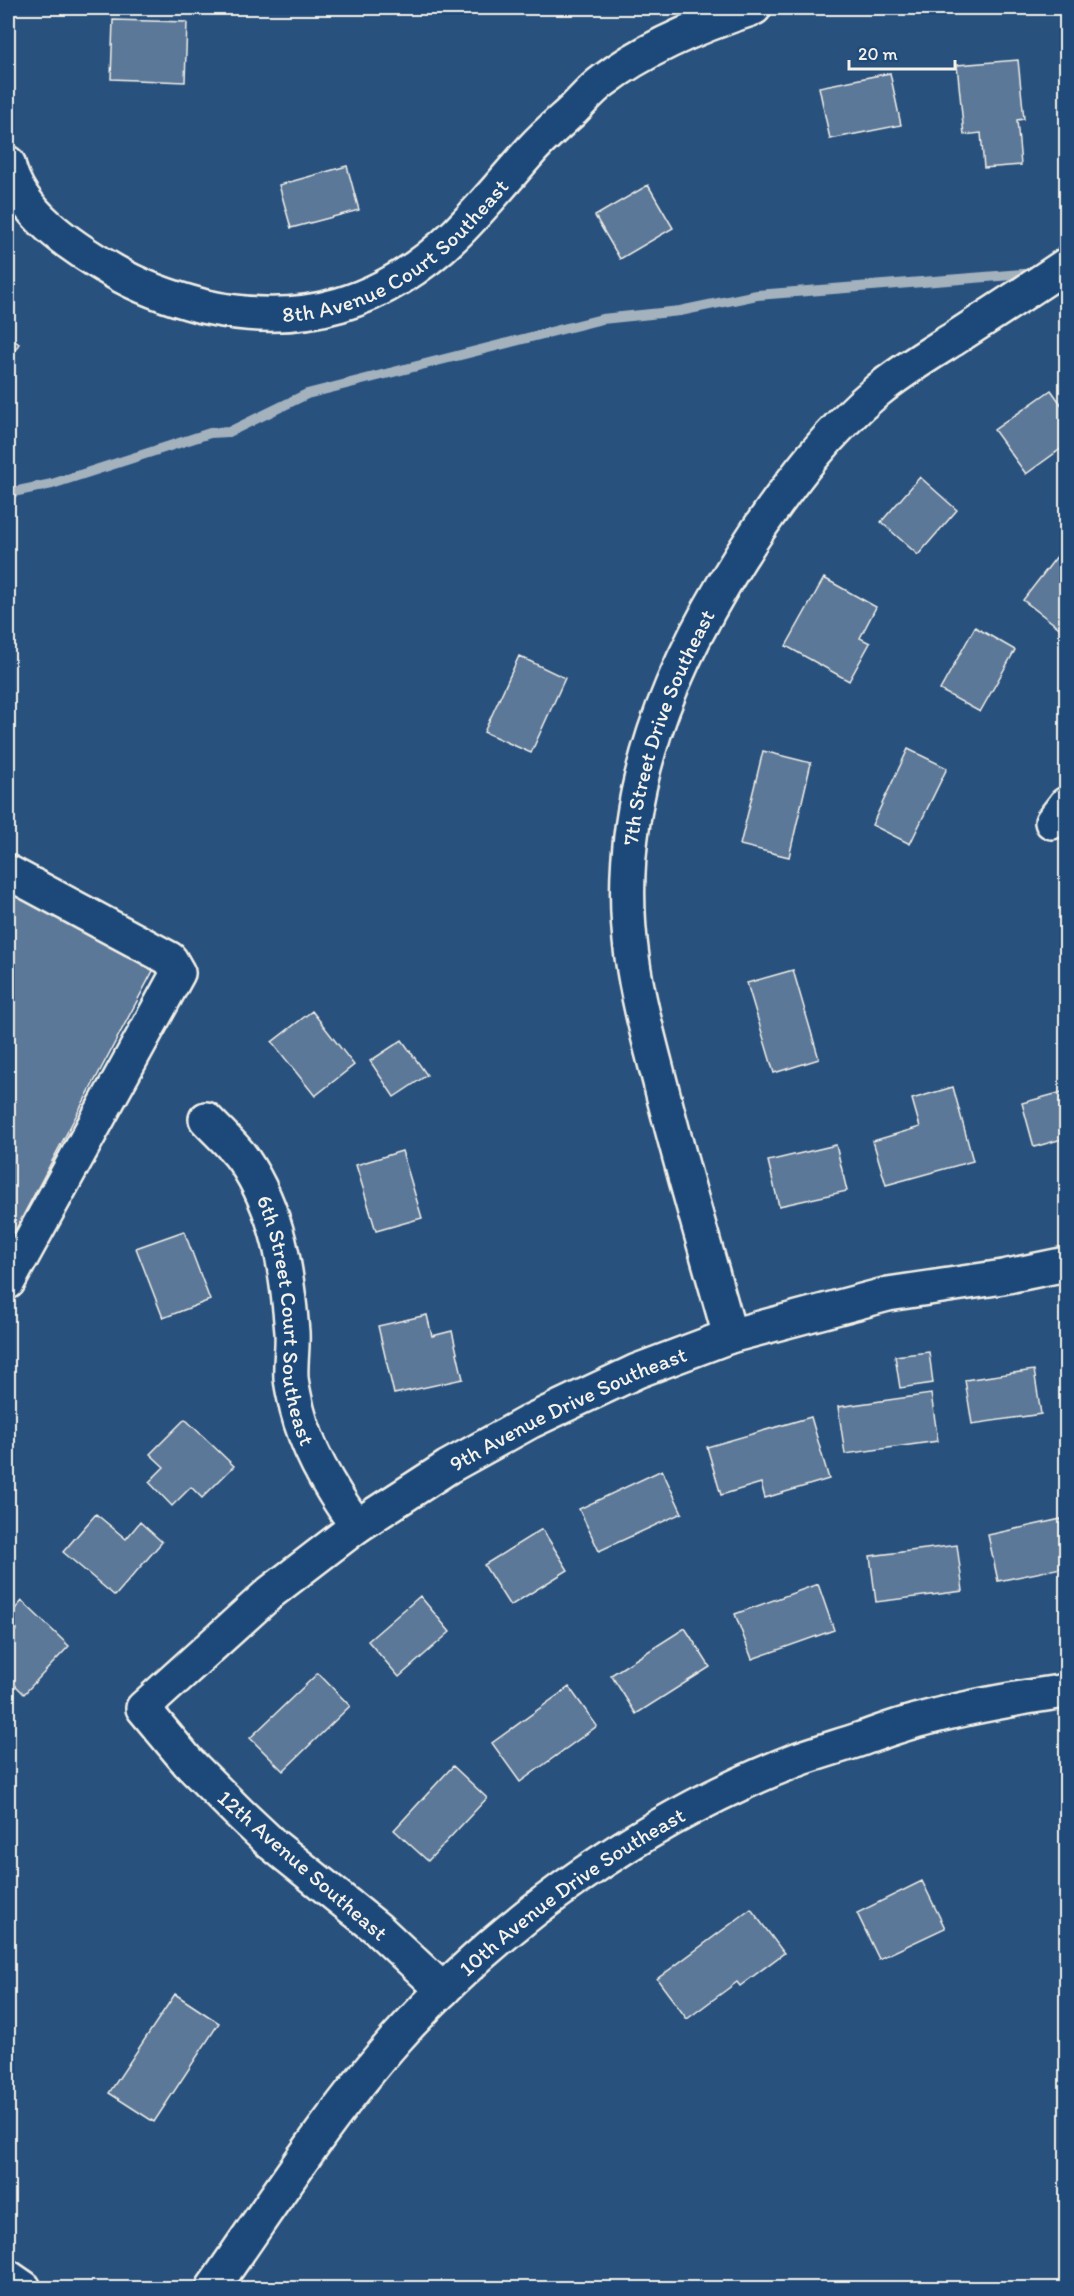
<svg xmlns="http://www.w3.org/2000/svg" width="1074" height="2296" viewBox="0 0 1074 2296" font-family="Itim,sans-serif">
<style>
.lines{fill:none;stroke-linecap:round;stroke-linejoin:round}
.stream{stroke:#a4b2be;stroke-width:10}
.building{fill:#5b7899;stroke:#f4f1e8;stroke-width:1.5}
.minor-casing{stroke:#f4f1e8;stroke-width:38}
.minor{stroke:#1f4a7a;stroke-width:33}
.labels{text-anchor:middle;stroke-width:4.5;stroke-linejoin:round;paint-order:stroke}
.street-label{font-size:22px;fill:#f4f1e8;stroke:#1f4a7a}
</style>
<rect width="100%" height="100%" fill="#28517e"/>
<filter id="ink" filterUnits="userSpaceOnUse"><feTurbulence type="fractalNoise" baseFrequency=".0167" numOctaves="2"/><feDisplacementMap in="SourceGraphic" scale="12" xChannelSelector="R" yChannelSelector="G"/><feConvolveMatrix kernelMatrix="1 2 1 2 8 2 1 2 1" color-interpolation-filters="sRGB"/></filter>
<g filter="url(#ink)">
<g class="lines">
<path class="stream" d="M8 493 52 484 210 433 229 432 307 394 602 319 680 311 757 295 1036 273"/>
</g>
<path class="building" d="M113 20 187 22 185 82 111 79Z
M1018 60 1024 119 1017 120 1021 165 984 168 981 133 964 135 957 65Z
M890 73 901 125 830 139 819 87Z
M347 166 359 210 291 228 279 185Z
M648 185 673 228 620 259 595 216Z
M8 336 19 344 8 360Z
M1051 390 1066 411V445L1026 474 994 430Z
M920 477 957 510 918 555 881 522Z
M1065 546 1066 625 1062 630 1023 600Z
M824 578 876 607 860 638 870 643 849 681 786 646Z
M975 627 1015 650 980 712 940 690Z
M519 656 565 678 531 753 484 732Z
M908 749 947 768 910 844 872 825Z
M763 751 811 763 789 857 740 845Z
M8 891 154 969 8 1244Z
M793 970 819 1059 774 1073 747 983Z
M312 1011 354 1065 315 1096 272 1042Z
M402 1040 427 1075 394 1097 370 1061Z
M953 1087 973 1161 886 1185 873 1141 920 1127 912 1099Z
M1066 1091V1138L1034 1147 1022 1103Z
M836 1145 847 1191 779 1206 768 1161Z
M402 1151 422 1218 376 1231 356 1165Z
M184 1231 210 1300 163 1318 136 1248Z
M427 1315 432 1336 452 1331 463 1379 394 1394 378 1326Z
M929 1352 933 1383 900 1388 895 1356Z
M1034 1370 1041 1414 972 1424 965 1380Z
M931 1394 938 1441 845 1454 838 1407Z
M811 1417 829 1479 765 1498 761 1483 721 1495 707 1447Z
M185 1419 234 1466 202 1498 191 1487 172 1506 149 1482 164 1467 150 1454Z
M662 1470 682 1513 599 1551 579 1509Z
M96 1514 126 1539 140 1522 162 1542 115 1596 63 1552Z
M1061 1519 1066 1546V1567L998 1581 988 1535Z
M542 1529 568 1570 510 1606 484 1565Z
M957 1545 963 1591 876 1602 870 1556Z
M818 1584 834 1630 752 1659 735 1614Z
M420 1596 450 1632 399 1677 368 1641Z
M22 1601 69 1646 24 1694 8 1678V1638L17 1629 8 1620V1617Z
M685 1628 710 1667 636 1714 611 1675Z
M318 1673 350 1706 283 1771 250 1738Z
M569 1687 597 1726 520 1782 492 1743Z
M453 1766 487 1798 428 1861 394 1830Z
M922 1881 945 1928 879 1959 857 1913Z
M751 1909 784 1953 740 1986 737 1982 687 2019 657 1979Z
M175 1994 219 2023 154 2122 109 2093Z"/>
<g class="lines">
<defs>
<g id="minor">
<path id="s1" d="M8 163C18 212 72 247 113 271 140 287 171 298 202 306 302 329 384 304 457 233 484 206 508 176 533 148 546 134 560 122 573 110 583 100 592 89 603 81 647 47 701 25 754 8"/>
<path d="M1052 822 1066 804"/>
<path d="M8 872 170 959 178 973 8 1282"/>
<path id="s2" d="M206 1119C218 1132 233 1145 243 1159 279 1212 287 1270 292 1332 293 1347 290 1363 291 1378 292 1388 295 1399 297 1409 308 1453 331 1491 357 1526"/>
<path id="s3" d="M730 1336C707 1253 682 1170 661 1086 650 1043 638 1001 632 957 610 799 672 658 758 530 793 479 829 431 877 391 901 371 928 355 955 338 992 314 1029 290 1066 265"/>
<path id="s4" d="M443 1990 378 1929 272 1844 238 1812 188 1762 143 1708 271 1592 357 1526 448 1467 531 1421 637 1371 730 1336 888 1294 1003 1277 1066 1264"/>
<path d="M8 2277 24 2288"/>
<path id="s5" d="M213 2288C272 2204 328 2116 396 2039 504 1918 648 1817 799 1759 819 1752 840 1746 861 1739 881 1732 902 1724 923 1719 970 1706 1018 1698 1066 1691"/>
</g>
</defs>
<use href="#minor" class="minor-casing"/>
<use href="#minor" class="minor"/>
</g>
</g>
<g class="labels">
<g class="street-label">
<text dy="8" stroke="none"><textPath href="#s1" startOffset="465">8th Avenue Court Southeast</textPath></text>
<text dy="8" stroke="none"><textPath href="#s3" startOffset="628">7th Street Drive Southeast</textPath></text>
<text dy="8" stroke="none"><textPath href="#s2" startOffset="224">6th Street Court Southeast</textPath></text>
<text dy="8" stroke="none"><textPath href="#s4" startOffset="936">9th Avenue Drive Southeast</textPath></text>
<text transform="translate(303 1865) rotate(41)" y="8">12th Avenue Southeast</text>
<text dy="8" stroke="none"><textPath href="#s5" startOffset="540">10th Avenue Drive Southeast</textPath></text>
</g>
</g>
<rect width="1074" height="2296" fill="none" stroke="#1f4a7a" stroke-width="30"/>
<rect x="15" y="15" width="1044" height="2266" fill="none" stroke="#f4f1e8" stroke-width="2" filter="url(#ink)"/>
<path d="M849 60v9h106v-9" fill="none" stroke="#f4f1e8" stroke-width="3"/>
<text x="858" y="60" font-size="18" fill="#f4f1e8" stroke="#1f4a7a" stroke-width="4.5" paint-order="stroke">20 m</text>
</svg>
